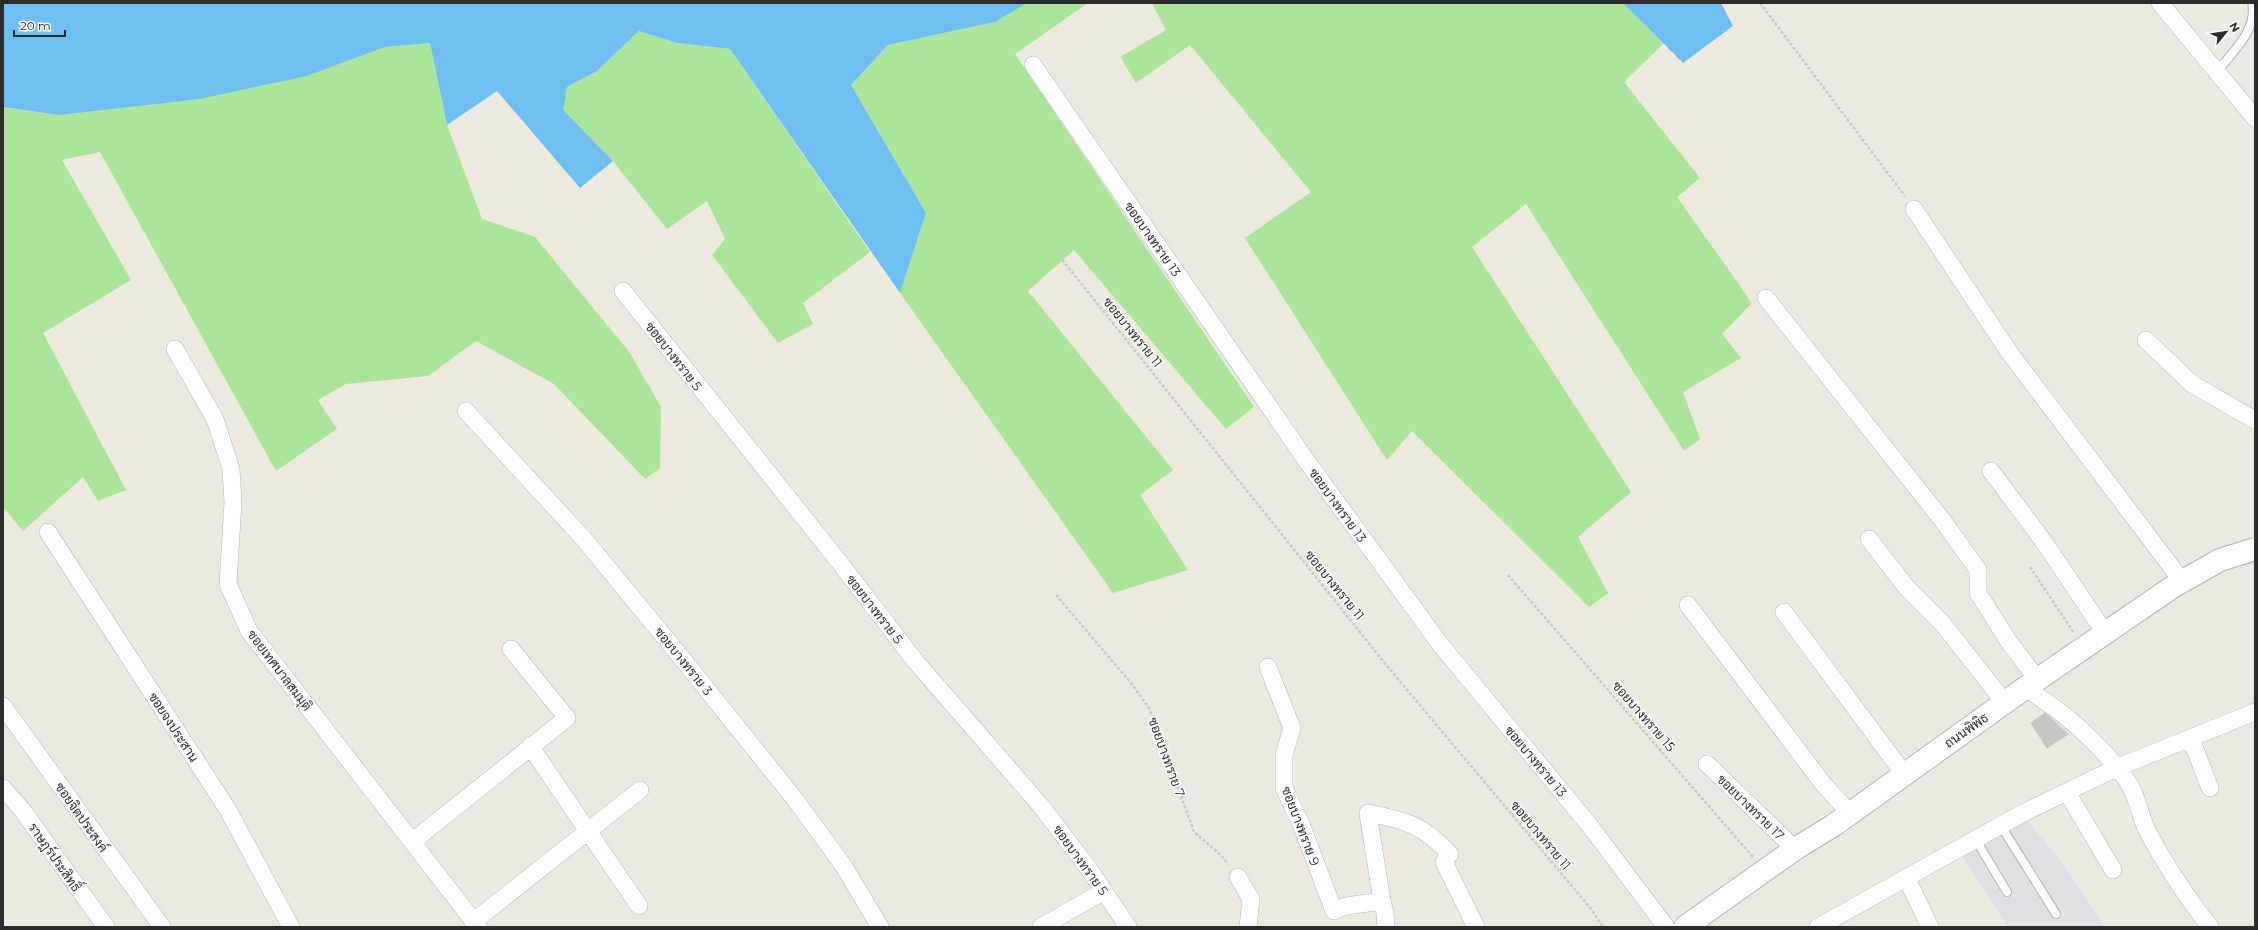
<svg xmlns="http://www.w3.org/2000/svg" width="2258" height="930" viewBox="0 0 2258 930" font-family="Montserrat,Sarabun,sans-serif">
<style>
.industrial{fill:#e2dee6}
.green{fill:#aae599}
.water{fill:#6fbff2}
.building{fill:#c9c6bd;stroke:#c9c5b7}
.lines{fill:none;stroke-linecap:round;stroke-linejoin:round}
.lane-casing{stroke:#b2b2c0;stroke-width:10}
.street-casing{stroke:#b2b2c0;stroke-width:18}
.secondary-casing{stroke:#b2b2c0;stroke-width:24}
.path{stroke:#c8c8c8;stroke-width:2.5;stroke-dasharray:3 2;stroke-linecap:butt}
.lane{stroke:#fff;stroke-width:8}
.street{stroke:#fff;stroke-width:17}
.secondary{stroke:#fff;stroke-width:22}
.labels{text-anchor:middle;stroke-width:3;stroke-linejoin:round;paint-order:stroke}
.street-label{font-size:13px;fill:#2c2c2c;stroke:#fff}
</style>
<rect width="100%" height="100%" fill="#eee9de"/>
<path class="industrial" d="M2021 814 2057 856 2106 927H2008L1959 850Z"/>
<path class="green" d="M1027 3H1088L1015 54 1254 407 1226 429 1074 250 1028 291 1173 470 1140 495 1188 570 1113 593 900 293 926 213 851 85 888 45 995 22Z
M1152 3H1624L1663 44 1624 82 1700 178 1677 197 1752 303 1722 334 1741 358 1683 392 1700 439 1684 451 1526 204 1472 247 1631 492 1578 537 1608 593 1589 607 1412 431 1387 460 1245 238 1311 192 1190 45 1136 83 1120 57 1166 30Z
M639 31 677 43 730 49 870 252 803 303 813 324 778 343 712 255 725 239 707 201 667 229 613 161 562 110 567 87 597 71Z
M430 43 447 125 482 219 535 237 630 353 661 407 660 468 645 479 554 384 476 341 428 376 346 384 318 400 337 429 276 471 100 152 62 160 131 280 43 333 126 490 98 501 83 477 23 531 3 507V107L59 115 307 76 385 47Z"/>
<path class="water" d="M3 3H1027L995 22 888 45 851 85 926 213 900 293 730 49 677 43 639 31 597 71 567 87 563 110 613 161 580 188 497 91 447 125 430 43 385 47 307 76 199 99 59 115 3 107Z
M1623 3H1721L1733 26 1683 63Z"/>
<path class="building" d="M2045 713 2068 734 2047 748 2031 723Z"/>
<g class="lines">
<defs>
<path id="lane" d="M2217 72C2232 52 2258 30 2252 3
M2001 826 2056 914
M1976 840 2007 892"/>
<path id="street" d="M2160 3 2255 118
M1033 65 1308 463 1440 644 1590 826 1666 927
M1914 209 2009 352 2182 581
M623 291 840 563 916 662 1041 806 1089 869 1128 927
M1766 298 1943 521 1978 570V593L2009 642 2038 680
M2146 340 2192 384 2255 420
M175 349 215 419 231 469 233 502 228 584 249 631 478 927
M466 411 583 538 676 651 794 798 843 865 880 927
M1991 471 2044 542 2105 633
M48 532 228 810 291 927
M1869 539 1907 588 1943 624 2005 703
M1688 605 1824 785 1850 813
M1784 612 1904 774
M1268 667 1292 728 1284 755V788L1301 824 1334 911 1346 906 1382 901 1385 913 1386 927
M2025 688C2064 712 2099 743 2126 779 2137 793 2139 814 2147 830 2165 865 2186 896 2210 927
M3 706 162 927
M2191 739 2210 788
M530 746 639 906
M1707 764 1795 849
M3 788 23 811 106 927
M2067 792 2113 870
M413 841 567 718 511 649
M1238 877 1251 899 1248 927
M1907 879 1930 927
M1382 901 1368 813C1405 820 1423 825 1450 854L1444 862 1476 927
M474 921 640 790
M1041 927 1104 891
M1818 927 2021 814 2116 768 2255 712"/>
<path id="secondary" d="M1685 927 1795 849 1834 825 2025 688 2174 586 2220 560 2255 549"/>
</defs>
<use href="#lane" class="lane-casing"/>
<use href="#street" class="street-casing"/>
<use href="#secondary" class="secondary-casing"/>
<path class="path" d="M1760 3 1905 196
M1056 252 1387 666 1592 910 1603 927
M2030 567 2074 633
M1508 575 1753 857
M1056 595 1131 683 1149 708 1194 832 1221 855 1228 864"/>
<use href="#lane" class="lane"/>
<use href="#street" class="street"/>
<use href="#secondary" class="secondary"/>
</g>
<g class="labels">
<g class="street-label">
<text transform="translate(1153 239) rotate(55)" y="5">ซอยบางทราย 13</text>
<text transform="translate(1133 332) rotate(51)" y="5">ซอยบางทราย 11</text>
<text transform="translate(674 356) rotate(52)" y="5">ซอยบางทราย 5</text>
<text transform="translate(1338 505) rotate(54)" y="5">ซอยบางทราย 13</text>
<text transform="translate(1335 585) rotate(51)" y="5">ซอยบางทราย 11</text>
<text transform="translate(875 609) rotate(52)" y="5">ซอยบางทราย 5</text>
<text transform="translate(684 661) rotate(51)" y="5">ซอยบางทราย 3</text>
<text transform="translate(280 670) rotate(53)" y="5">ซอยเทศบาลสมมุติ</text>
<text transform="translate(1644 716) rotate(49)" y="5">ซอยบางทราย 15</text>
<text transform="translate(174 727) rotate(57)" y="5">ซอยจงประสาน</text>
<text transform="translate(1966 730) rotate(-35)" y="5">ถนนพิพิธ</text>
<text transform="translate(1167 757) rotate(70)" y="5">ซอยบางทราย 7</text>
<text transform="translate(1536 761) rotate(50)" y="5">ซอยบางทราย 13</text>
<text transform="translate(1751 807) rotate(44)" y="5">ขอยบางทราย 17</text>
<text transform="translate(82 817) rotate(55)" y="5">ซอยจิตประสงค์</text>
<text transform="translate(1301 826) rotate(69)" y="5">ซอยบางทราย 9</text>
<text transform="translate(1541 835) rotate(50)" y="5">ซอยบางทราย 11</text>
<text transform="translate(55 857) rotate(55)" y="5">ราษฎร์ประสิทธิ์</text>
<text transform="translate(1081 860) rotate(54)" y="5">ซอยบางทราย 5</text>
</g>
</g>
<rect width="2258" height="930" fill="none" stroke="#2c2c2c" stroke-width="8"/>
<g transform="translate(2226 32) rotate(60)" stroke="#ffffff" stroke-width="3" paint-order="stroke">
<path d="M0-3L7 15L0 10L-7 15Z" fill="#2c2c2c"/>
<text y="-6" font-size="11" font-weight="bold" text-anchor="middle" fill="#2c2c2c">N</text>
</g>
<path d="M14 30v6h51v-6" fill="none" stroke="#2c2c2c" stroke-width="2"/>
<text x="20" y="30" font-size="12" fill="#2c2c2c" stroke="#ffffff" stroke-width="3" paint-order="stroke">20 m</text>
</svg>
